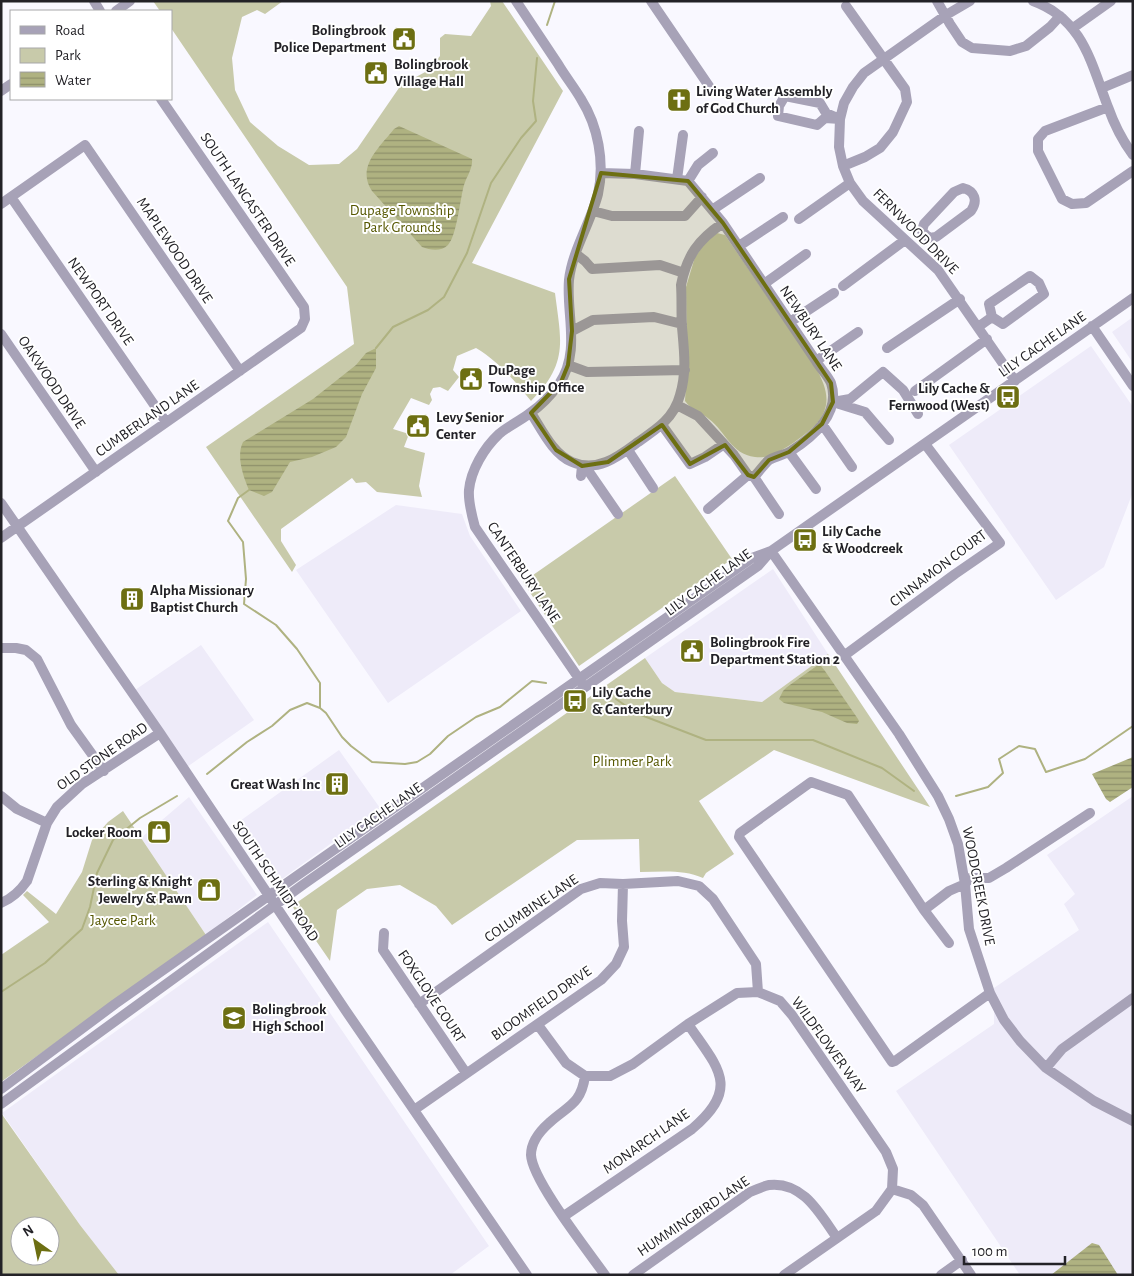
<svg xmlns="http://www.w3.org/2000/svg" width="1134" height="1276" viewBox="0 0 1134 1276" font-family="'Alegreya Sans',sans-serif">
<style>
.built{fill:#eeebf9}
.green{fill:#c8caaa;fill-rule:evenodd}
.water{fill:url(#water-rules)}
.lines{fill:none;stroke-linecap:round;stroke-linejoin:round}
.stream{stroke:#afb281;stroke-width:2}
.minor{stroke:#a7a2b7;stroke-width:10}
.marked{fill:#6d6f12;fill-opacity:0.2;stroke:#6d6f12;stroke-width:4;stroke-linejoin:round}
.labels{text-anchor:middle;stroke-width:4;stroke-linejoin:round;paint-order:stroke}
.poi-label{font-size:15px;font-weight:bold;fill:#232227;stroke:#fff;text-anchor:start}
.street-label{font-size:15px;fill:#232227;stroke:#fff}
.park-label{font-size:15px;fill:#565700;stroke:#fff}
</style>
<defs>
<pattern id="water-rules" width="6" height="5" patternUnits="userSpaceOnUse" patternTransform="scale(1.25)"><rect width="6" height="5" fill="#afb281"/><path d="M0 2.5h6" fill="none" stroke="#8e906a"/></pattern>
</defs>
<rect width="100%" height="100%" fill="#f9f8ff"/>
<path class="built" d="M1133 317V363L1112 332Z
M1091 346 1133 407V492L1104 567 1056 600 949 445Z
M396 505 462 514 470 536 521 611 388 703 296 570Z
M773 569 828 654 762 702 675 692 662 683 645 658Z
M201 645 254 720 187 767 135 690Z
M339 750 380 808 275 884 233 826Z
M1133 796V1275H1020L896 1091 994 1024V988L1079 930 1064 904 1075 894 1047 855Z
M189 797 257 895 206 935 141 838Z
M268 922 489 1246 450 1275H119L80 1225 2 1113Z"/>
<path class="green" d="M153 1H283L265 14 257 10 242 17 232 58 235 90 250 122 278 146 309 165 339 164 357 149 401 85 429 70 440 56V38L445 34 471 36 491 6 490 1H502L563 91 472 263 555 293C561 341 569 363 531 401 514 380 499 362 476 348L457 356 453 370 459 377 448 391 440 387 433 388 430 394 432 400 429 405 411 398 393 429 409 434 404 447 425 453 419 486 422 497 377 492 366 482 356 483 352 478 281 529V541L296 565 292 572 206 447 354 344 347 287 171 28V11H160Z
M717 233 725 235 814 365C838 404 826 421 790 445 778 452 769 459 755 457 731 454 726 432 709 419 702 413 691 410 685 401L687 367 686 287 695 257 705 243Z
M675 476 732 559 579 666 523 582Z
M828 654 930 807 774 750 699 801 734 854 706 873 703 878C683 869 661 872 640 872L639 839 577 840 452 925 436 906 400 885 367 889 337 910 330 961 292 906 645 658 662 683 675 692 762 702Z
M123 811 206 935 1 1082V955L49 922 23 895 27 891 56 914 82 872 92 840 108 822Z
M1 1113 80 1225 119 1275H1ZM20 1226H50V1256H20Z"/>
<path class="water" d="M399 126 472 159C473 168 467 176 464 185 460 199 457 235 448 245 441 252 430 250 422 247L372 191C356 167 379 148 394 129Z
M376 348V368L362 394 346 437 336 447 312 457 290 462 272 492 264 496 249 490C243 476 236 456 243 442L313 399 356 365 366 353Z
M818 665 821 666 825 671 858 719 859 721 857 724 847 723 822 712 784 703 779 699 783 691 787 687Z
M1133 757V787L1110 802 1106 799 1092 774Z
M1092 1243 1099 1245 1118 1275H1051Z"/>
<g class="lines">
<path class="stream" d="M547 25 555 1
M376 348 393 327 428 310 444 297 467 253 491 183 521 138 536 121 533 101 537 58
M249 490 238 498 228 521 243 542 246 579 244 604 276 625 297 649 320 683V708
M616 699 636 713 706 740H813L882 768 914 791
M207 774 247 742 272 726 290 710 307 703 320 708 326 713 342 737 351 746 372 762 405 764 417 762 430 754 448 736 476 717 500 707 532 681 546 683
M956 796 988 787 1003 773 999 759 1019 746 1035 749 1046 772 1085 759 1133 726
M1 992 45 963 82 929 90 907 97 873 113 840 140 818 177 796"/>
<path class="minor" d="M94 1 100 11
M516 1C530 22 544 43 558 64 565 76 574 87 581 99 598 126 605 162 598 194 591 222 572 251 569 280 566 314 581 352 559 384 551 395 542 405 530 413 520 421 508 426 499 434 484 448 471 470 469 490 468 502 472 516 475 527L582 683
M651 1 711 89
M937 1 950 24 962 42 972 48 1010 51 1026 46 1050 27 1060 16
M970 1 946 15 864 73 853 87 844 103 840 119 839 147 843 166 850 183 863 201 938 270 1015 381
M1033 1C1083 19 1091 63 1108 107 1114 124 1122 140 1133 155
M116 11 130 1
M1073 28 1111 1
M1102 88 1133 75
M1 91 11 84
M785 96 820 103 826 113 840 119 825 118 817 125 778 116 779 106Z
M1108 107 1045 131 1038 139V151L1062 199 1072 204 1086 203 1133 171
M843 166 865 157 880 148 893 132 907 102 905 89 846 6
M601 173 635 174 688 181 723 223 816 361C820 368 828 376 831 383 841 413 813 437 791 451 784 455 776 456 769 460 764 464 759 472 754 477L748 475 734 455 698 416 677 405
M635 174 639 131
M677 179 683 135
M688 181 698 165 713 153
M963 188C975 191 978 201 971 211L936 237 929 238 922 231 924 224 954 192Z
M11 197 166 422
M1 204 85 145 240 371
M712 210 760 178
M593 211 612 216H685L702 197
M799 219 850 183
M739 246 783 217
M576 254 585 261 592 269 660 265 684 273
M764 284 806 254
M843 286 905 240
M790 322 834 293
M1092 326 1133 386
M978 327 992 317 1003 324 1044 294 1039 283 1030 276 989 304 992 317
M572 331 593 320 654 317 682 324
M1 334 96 472
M887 348 960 299
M816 361 858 332
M568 365 587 372 685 370
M915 391 987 339
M833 402 850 399 883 372 903 390 918 414
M836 403 865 412 889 440
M531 413C542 430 553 454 572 462 598 473 619 456 638 442 657 429 674 418 680 395 687 372 684 350 682 327 681 313 682 299 681 285 687 255 698 240 723 223
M822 424 852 467
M662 425 690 464 705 457 724 444
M628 450 653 488
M789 452 816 489
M585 466 618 514
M581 476 582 466
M754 477 779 514
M1 503 160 733 346 1011 527 1275
M708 509 748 475
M1 538 301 328 305 319 304 307 161 99
M771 551 899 734 938 796 949 819 958 844 965 884 969 929 990 993 1004 1020 1020 1041 1046 1068 1094 1101 1133 1121
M1 648H16L26 650 37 659 71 725 104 771
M845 655 955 574 1000 543 925 444
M1 796 17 809 47 823
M1 903C13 898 20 891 27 881L47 823 57 807 82 784 160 733
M924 910 949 891 965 884 970 878H989L1006 868 1090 813
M384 933 383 950 466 1073
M949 943 924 910 848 795 811 782 740 833 739 837 892 1062 895 1061 990 993
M419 1004 581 889 600 883 623 884 678 881 699 886 713 899 756 964 758 992
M538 1025 566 1063 585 1076H610L633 1064 688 1024 737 993 758 992 780 1001 792 1015 886 1152 893 1169 892 1189 876 1211 784 1275
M1046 1068 1062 1049 1133 998
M585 1076C581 1105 567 1106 549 1123 540 1131 531 1143 531 1155 532 1180 588 1251 605 1275
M1 1089 115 1004 298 875 752 558 771 551
M1 1104 304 884 758 566 771 551 1133 298
M414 1110 601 980 616 964 624 947 622 921 623 884
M892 1189 911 1195 923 1205 971 1275
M564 1216 692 1129C742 1087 717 1067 688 1024
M633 1275 750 1192C756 1190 763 1186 769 1185 803 1181 820 1214 837 1238
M941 1275 962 1260"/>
</g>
<path class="marked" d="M601 173 688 181 723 223 831 383 833 402 822 424 789 452 769 460 754 477 748 475 725 445 690 464 662 425 608 462 582 466 556 450 531 413 561 382 568 365 572 331 569 279Z"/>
<defs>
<symbol id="civic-square" viewBox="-11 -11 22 22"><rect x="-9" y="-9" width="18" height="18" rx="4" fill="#6d6f12" stroke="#fff"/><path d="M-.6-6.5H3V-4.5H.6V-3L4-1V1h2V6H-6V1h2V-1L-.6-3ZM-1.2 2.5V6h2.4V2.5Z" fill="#fff"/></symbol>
<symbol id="church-square" viewBox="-11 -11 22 22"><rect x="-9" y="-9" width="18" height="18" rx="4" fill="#6d6f12" stroke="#fff"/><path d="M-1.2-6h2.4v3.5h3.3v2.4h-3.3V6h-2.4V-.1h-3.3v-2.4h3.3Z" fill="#fff"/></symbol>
<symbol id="bus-square" viewBox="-11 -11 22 22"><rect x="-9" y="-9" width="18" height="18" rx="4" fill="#6d6f12" stroke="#fff"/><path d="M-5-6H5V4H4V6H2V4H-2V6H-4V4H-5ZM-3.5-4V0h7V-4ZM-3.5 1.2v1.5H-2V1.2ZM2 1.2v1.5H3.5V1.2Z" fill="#fff"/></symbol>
<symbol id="building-square" viewBox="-11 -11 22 22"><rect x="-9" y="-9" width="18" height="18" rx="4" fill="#6d6f12" stroke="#fff"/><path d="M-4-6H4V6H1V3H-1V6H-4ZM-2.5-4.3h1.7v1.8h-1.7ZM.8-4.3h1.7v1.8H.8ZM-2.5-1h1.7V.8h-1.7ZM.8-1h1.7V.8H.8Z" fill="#fff"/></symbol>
<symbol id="shop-square" viewBox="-11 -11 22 22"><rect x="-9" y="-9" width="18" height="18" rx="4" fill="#6d6f12" stroke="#fff"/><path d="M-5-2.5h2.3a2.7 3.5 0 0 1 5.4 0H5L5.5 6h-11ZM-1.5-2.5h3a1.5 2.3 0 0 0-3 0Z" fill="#fff"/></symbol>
<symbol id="school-square" viewBox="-11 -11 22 22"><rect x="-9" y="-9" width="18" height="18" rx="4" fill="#6d6f12" stroke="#fff"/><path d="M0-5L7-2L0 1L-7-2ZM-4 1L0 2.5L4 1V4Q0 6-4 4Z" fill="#fff"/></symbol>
</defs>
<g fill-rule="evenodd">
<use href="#civic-square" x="390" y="25" width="28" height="28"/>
<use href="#civic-square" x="362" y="59" width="28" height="28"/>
<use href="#church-square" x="665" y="86" width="28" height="28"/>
<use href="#civic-square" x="457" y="365" width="28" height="28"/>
<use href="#bus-square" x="994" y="383" width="28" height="28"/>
<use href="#civic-square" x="404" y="412" width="28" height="28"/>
<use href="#bus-square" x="791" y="526" width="28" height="28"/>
<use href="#building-square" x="118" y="585" width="28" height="28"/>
<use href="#civic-square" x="678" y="637" width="28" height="28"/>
<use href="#bus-square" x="561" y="687" width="28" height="28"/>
<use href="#building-square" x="323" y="770" width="28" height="28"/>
<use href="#shop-square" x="145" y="818" width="28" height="28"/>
<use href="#shop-square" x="195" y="876" width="28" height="28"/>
<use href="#school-square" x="220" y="1004" width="28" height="28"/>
</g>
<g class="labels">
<g class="poi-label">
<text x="386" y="35" text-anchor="end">Bolingbrook<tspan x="386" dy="17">Police Department</tspan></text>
<text x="394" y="69">Bolingbrook<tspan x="394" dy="17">Village Hall</tspan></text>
<text x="696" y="96">Living Water Assembly<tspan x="696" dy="17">of God Church</tspan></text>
<text x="488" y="375">DuPage<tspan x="488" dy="17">Township Office</tspan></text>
<text x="990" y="393" text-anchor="end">Lily Cache &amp;<tspan x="990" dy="17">Fernwood (West)</tspan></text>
<text x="436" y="422">Levy Senior<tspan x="436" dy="17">Center</tspan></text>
<text x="822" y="536">Lily Cache<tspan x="822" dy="17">&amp; Woodcreek</tspan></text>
<text x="150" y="595">Alpha Missionary<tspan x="150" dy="17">Baptist Church</tspan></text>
<text x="710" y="647">Bolingbrook Fire<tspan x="710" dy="17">Department Station 2</tspan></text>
<text x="592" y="697">Lily Cache<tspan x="592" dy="17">&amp; Canterbury</tspan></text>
<text x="320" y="789" text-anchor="end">Great Wash Inc</text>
<text x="142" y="837" text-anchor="end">Locker Room</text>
<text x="192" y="886" text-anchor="end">Sterling &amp; Knight<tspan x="192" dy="17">Jewelry &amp; Pawn</tspan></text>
<text x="252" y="1014">Bolingbrook<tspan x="252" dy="17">High School</tspan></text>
</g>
<g class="street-label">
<text transform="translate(248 199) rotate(56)" y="5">SOUTH LANCASTER DRIVE</text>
<text transform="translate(916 231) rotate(45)" y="5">FERNWOOD DRIVE</text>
<text transform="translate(175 250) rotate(56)" y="5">MAPLEWOOD DRIVE</text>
<text transform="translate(101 301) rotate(55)" y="5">NEWPORT DRIVE</text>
<text transform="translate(811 328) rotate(56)" y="5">NEWBURY LANE</text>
<text transform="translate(1042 344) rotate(-35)" y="5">LILY CACHE LANE</text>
<text transform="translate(52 382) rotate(56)" y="5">OAKWOOD DRIVE</text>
<text transform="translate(147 418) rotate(-35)" y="5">CUMBERLAND LANE</text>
<text transform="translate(938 568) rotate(-37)" y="5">CINNAMON COURT</text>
<text transform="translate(524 572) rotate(56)" y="5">CANTERBURY LANE</text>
<text transform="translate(708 582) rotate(-36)" y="5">LILY CACHE LANE</text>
<text transform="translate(102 756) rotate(-35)" y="5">OLD STONE ROAD</text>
<text transform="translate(378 815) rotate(-35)" y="5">LILY CACHE LANE</text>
<text transform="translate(276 881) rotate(56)" y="5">SOUTH SCHMIDT ROAD</text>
<text transform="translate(979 886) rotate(79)" y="5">WOODCREEK DRIVE</text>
<text transform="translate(531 908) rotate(-34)" y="5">COLUMBINE LANE</text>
<text transform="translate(432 996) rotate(56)" y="5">FOXGLOVE COURT</text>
<text transform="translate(541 1003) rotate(-35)" y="5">BLOOMFIELD DRIVE</text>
<text transform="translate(829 1045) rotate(54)" y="5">WILDFLOWER WAY</text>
<text transform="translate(646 1141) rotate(-35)" y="5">MONARCH LANE</text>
<text transform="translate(693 1216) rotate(-34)" y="5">HUMMINGBIRD LANE</text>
</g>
<g class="park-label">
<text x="402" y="215">Dupage Township<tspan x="402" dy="17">Park Grounds</tspan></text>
<text x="632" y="766">Plimmer Park</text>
<text x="123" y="925">Jaycee Park</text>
</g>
</g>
<rect width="1134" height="1276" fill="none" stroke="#232227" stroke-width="5"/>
<rect x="10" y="10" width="162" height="90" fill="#ffffff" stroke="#a7a7a9"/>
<rect x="20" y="26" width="25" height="8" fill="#a7a2b7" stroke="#a7a7a9"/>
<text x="55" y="35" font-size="15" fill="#232227">Road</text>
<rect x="20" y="48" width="25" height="15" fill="#c8caaa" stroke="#a7a7a9"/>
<text x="55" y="60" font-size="15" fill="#232227">Park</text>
<rect x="20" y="72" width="25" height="15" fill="url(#water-rules)" stroke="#a7a7a9"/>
<text x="55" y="85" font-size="15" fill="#232227">Water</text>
<g transform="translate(35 1241) rotate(327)"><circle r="24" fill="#ffffff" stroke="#a7a7a9"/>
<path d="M0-4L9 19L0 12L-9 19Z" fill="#6d6f12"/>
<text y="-8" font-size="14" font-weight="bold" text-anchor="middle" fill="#232227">N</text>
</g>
<path d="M964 1256v8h101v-8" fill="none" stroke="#232227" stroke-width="2.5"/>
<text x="972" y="1256" font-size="15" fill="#232227" stroke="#ffffff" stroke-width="4" paint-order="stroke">100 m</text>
</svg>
